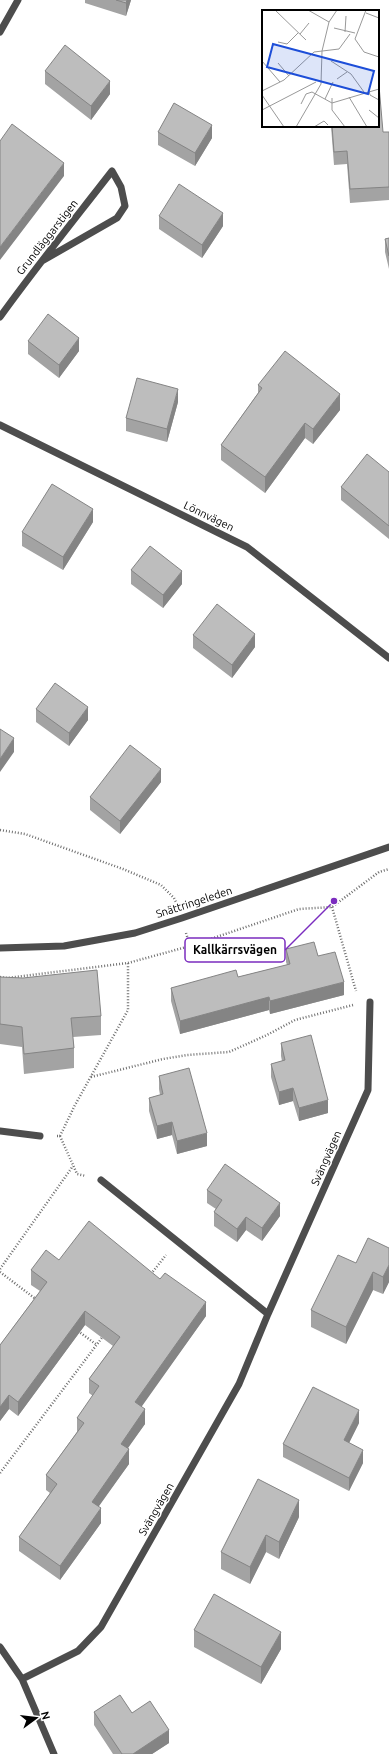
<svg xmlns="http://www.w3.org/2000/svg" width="389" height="1754" viewBox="0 0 389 1754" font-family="Ubuntu,sans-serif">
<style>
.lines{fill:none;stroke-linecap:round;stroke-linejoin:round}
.path{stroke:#6f6f6f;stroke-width:2.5;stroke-dasharray:1 2;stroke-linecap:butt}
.minor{stroke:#4d4d4d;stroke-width:7}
.wall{fill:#a3a3a3}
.shaded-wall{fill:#848484}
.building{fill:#bdbdbd;stroke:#848484}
.labels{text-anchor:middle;stroke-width:3;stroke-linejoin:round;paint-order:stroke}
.street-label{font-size:11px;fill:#000;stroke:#fff}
.inset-road{fill:none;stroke:#999;stroke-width:1}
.view{fill:#1d4ed8;fill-opacity:0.15;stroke:#1d4ed8;stroke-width:2}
.inset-edge{fill:none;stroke:#000;stroke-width:2}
.leader{fill:none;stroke:#7b2cbf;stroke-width:1.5}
.callout-dot{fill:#7b2cbf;stroke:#fff;stroke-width:1.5}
.callout{fill:#fff;stroke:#7b2cbf;stroke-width:1.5}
.callout-label{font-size:12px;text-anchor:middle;font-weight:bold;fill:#000}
</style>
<rect width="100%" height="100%" fill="#fff"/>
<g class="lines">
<path class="path" d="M0 830 25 834 123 869 161 885 174 898 176 902
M332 907 356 991
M186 933 190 946
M0 977 7 978 128 963 190 946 299 909 332 907 379 872 389 869
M91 1077 163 1059 187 1055 229 1052 267 1035 295 1020 353 1005
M57 1136H60L75 1105 128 1010V963
M60 1136 77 1174 86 1176
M0 1269 73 1166
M0 1272 37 1300
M151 1274 166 1255
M78 1331 97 1345
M0 1473 104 1335"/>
<path class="minor" d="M0 32 18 0
M0 317C36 267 74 220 112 171L121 187 125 206 117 218 42 261
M0 425 247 547 389 658
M0 948 64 946 135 933 182 918 389 847
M0 1131 40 1136
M101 1180 268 1314
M0 1647 22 1679 54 1754
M22 1679 78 1651 101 1627 239 1384 268 1314 368 1090 370 1002"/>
</g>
<path class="wall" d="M85 0H131L126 16 85 3Z
M45 71 110 94 91 120 45 84Z
M331 126H378L383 132H389V200L350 203 347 164 334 165Z
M158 132 212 138 195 166 158 145Z
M159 216 223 226 202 258 159 229Z
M389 238V269L385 252V239Z
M28 341 79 351 59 378 28 354Z
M258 385 340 410 313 444 305 438 265 493 221 460V445L258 393Z
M178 402 167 442 126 431V418Z
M389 472V539L341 500V487Z
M93 522 63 570 22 546V532Z
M131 570 182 584 163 608 131 584Z
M193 635 255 647 232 678 193 648Z
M36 709 88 720 69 746 36 722Z
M161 782 120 834 90 810V797Z
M286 949 318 956 344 995 270 1014 269 1010 180 1034 171 1001V988L238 977 287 965 286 962Z
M0 977 101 1016V1035L73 1037 74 1048V1068L24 1074 22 1047 0 1044Z
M281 1043 328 1113 299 1121 293 1101 279 1105 271 1077V1064L282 1061 281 1056Z
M159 1076 207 1146 177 1154 172 1135 157 1139 149 1111V1098L160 1095 159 1089Z
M207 1190 280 1216 262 1241 246 1230 237 1242 214 1226V1212L216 1209 207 1203Z
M389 1248V1282L383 1294 373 1290 346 1344 311 1327V1310L356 1263Z
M59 1260 206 1316 141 1406 145 1424 127 1448 129 1464 98 1506 101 1523 60 1580 19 1551V1537L50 1493 46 1490V1475L77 1432V1418L93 1396 89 1393V1379L113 1346 85 1325 18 1416 9 1409 0 1421V1345L40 1291 31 1285V1270Z
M359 1423 349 1443 363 1463 349 1491 283 1457V1444Z
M299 1517 279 1559 266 1552 250 1584 221 1569V1552Z
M194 1630 281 1649 261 1684 194 1647Z
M94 1712 132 1713 169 1743 152 1754H113L94 1725Z"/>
<path class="shaded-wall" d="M127 0H131L126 16V3Z
M110 81V94L91 120V106Z
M212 125V138L195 166V153Z
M64 163V176L0 260V247Z
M223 213V226L202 258V245Z
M79 338V351L59 378V365Z
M178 389V402L167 442V429Z
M340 394V410L313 444V429Z
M305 423V438L265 493V477Z
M93 509V522L63 570V557Z
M182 571V584L163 608V595Z
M255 634V647L232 678V665Z
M88 707V720L69 746V733Z
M14 738V752L0 772V759Z
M161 769V782L120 834V821Z
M344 982V995L270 1014V1001Z
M269 997V1010L180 1034V1021Z
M293 1088V1101L279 1105V1092Z
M328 1100V1113L299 1121V1108Z
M172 1122V1135L157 1139V1126Z
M207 1133V1146L177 1154V1141Z
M280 1203V1216L262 1241V1228Z
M246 1217V1230L237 1242V1229Z
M389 1265V1282L383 1294V1277Z
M373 1272V1290L346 1344V1327Z
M206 1302V1316L135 1416V1402Z
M85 1311V1325L18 1416V1402Z
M9 1395V1409L0 1421V1407Z
M145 1409V1424L121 1458V1444Z
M359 1410V1423L344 1453V1440Z
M129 1449V1464L92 1516V1502Z
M363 1450V1463L349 1491V1478Z
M299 1500V1517L279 1559V1542Z
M101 1508V1523L60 1580V1566Z
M266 1535V1552L250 1584V1567Z
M281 1632V1649L261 1684V1667Z
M169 1730V1743L152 1754H133Z"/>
<path class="building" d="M116 0H127L126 3Z
M65 45 110 81 91 106 45 71Z
M378 74 383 132H389V187L350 189 347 151 334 152 332 126H378Z
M174 103 212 125 195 153 158 132Z
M12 124 64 163 0 247V141Z
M179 184 223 213 202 245 159 216Z
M389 238V256L385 239Z
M48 314 79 338 59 365 28 341Z
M285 351 340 394 313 429 305 423 265 477 221 445 262 388 258 385Z
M137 378 178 389 167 429 126 418Z
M367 454 389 472V526L341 487Z
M52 484 93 509 63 557 22 532Z
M150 546 182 571 163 595 131 570Z
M217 604 255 634 232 665 193 635Z
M55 683 88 707 69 733 36 709Z
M0 729 14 738 0 759Z
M130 745 161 769 120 821 90 797Z
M314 942 318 956 335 952 344 982 270 1001 269 997 180 1021 171 988 236 970 238 977 290 964 286 949Z
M97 970 101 1016 71 1018 74 1048 24 1054 22 1027 0 1024V977L23 978Z
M311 1035 328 1100 299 1108 293 1088 279 1092 271 1064 285 1060 281 1043Z
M189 1068 207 1133 177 1141 172 1122 157 1126 149 1098 163 1094 159 1076Z
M225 1164 280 1203 262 1228 246 1217 237 1229 214 1212 222 1200 207 1190Z
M89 1221 160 1279 165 1273 206 1302 135 1402 145 1409 121 1444 129 1449 92 1502 101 1508 60 1566 19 1537 57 1484 46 1475 84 1423 77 1418 99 1386 89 1379 120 1337 85 1311 18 1402 9 1395 0 1407V1345L47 1282 31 1270 46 1250 59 1260Z
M368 1238 389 1248V1265L383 1277 373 1272 346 1327 311 1310 338 1255 356 1263Z
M313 1387 359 1410 344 1440 363 1450 349 1478 283 1444Z
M258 1479 299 1500 279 1542 266 1535 250 1567 221 1552Z
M214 1594 281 1632 261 1667 194 1630Z
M120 1695 132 1713 150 1701 169 1730 133 1754H122L94 1712Z"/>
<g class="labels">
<g class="street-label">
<text transform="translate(47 237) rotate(-52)" y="4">Grundläggarstigen</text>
<text transform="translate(209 516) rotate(26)" y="4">Lönnvägen</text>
<text transform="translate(194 902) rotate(-18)" y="4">Snättringeleden</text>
<text transform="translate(326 1158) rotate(-66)" y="4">Svängvägen</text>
<text transform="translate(156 1509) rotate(-60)" y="4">Svängvägen</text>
</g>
</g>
<g transform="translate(262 10)">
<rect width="117" height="117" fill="#fff"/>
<path class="inset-road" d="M13 0 44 30M46 0 67 12M104 0 93 29 102 42 117 47M104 3 117 8M72 18 93 23M83 22 84 6M38 24 47 13M16 32 25 34 36 23M0 51 18 72M69 51 89 64 102 82M16 53 27 66M75 69 85 62M0 81 22 70 52 42 77 39 88 24M107 81 108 85 117 90M0 85 22 117M87 87 105 117M70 88V100L83 117M63 89 71 72M39 94 44 84 50 82 70 93 117 79M0 100 54 72M107 100 117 108M34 117 59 74 60 41 67 12 75 0M52 117 62 111 66 115"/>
<path class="view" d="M11 34 112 61 106 84 5 57Z"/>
<rect width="117" height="117" class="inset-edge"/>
</g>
<path class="leader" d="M334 901L285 950"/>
<circle class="callout-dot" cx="334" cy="901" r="4"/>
<rect class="callout" x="185" y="938" width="100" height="24" rx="4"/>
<g class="callout-label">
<text x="235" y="954">Kallkärrsvägen</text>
</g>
<g transform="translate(36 1718) rotate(75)" stroke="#ffffff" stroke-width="3" paint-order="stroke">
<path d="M0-3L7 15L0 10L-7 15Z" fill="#000000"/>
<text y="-6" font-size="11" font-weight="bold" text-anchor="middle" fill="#000000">N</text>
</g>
</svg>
